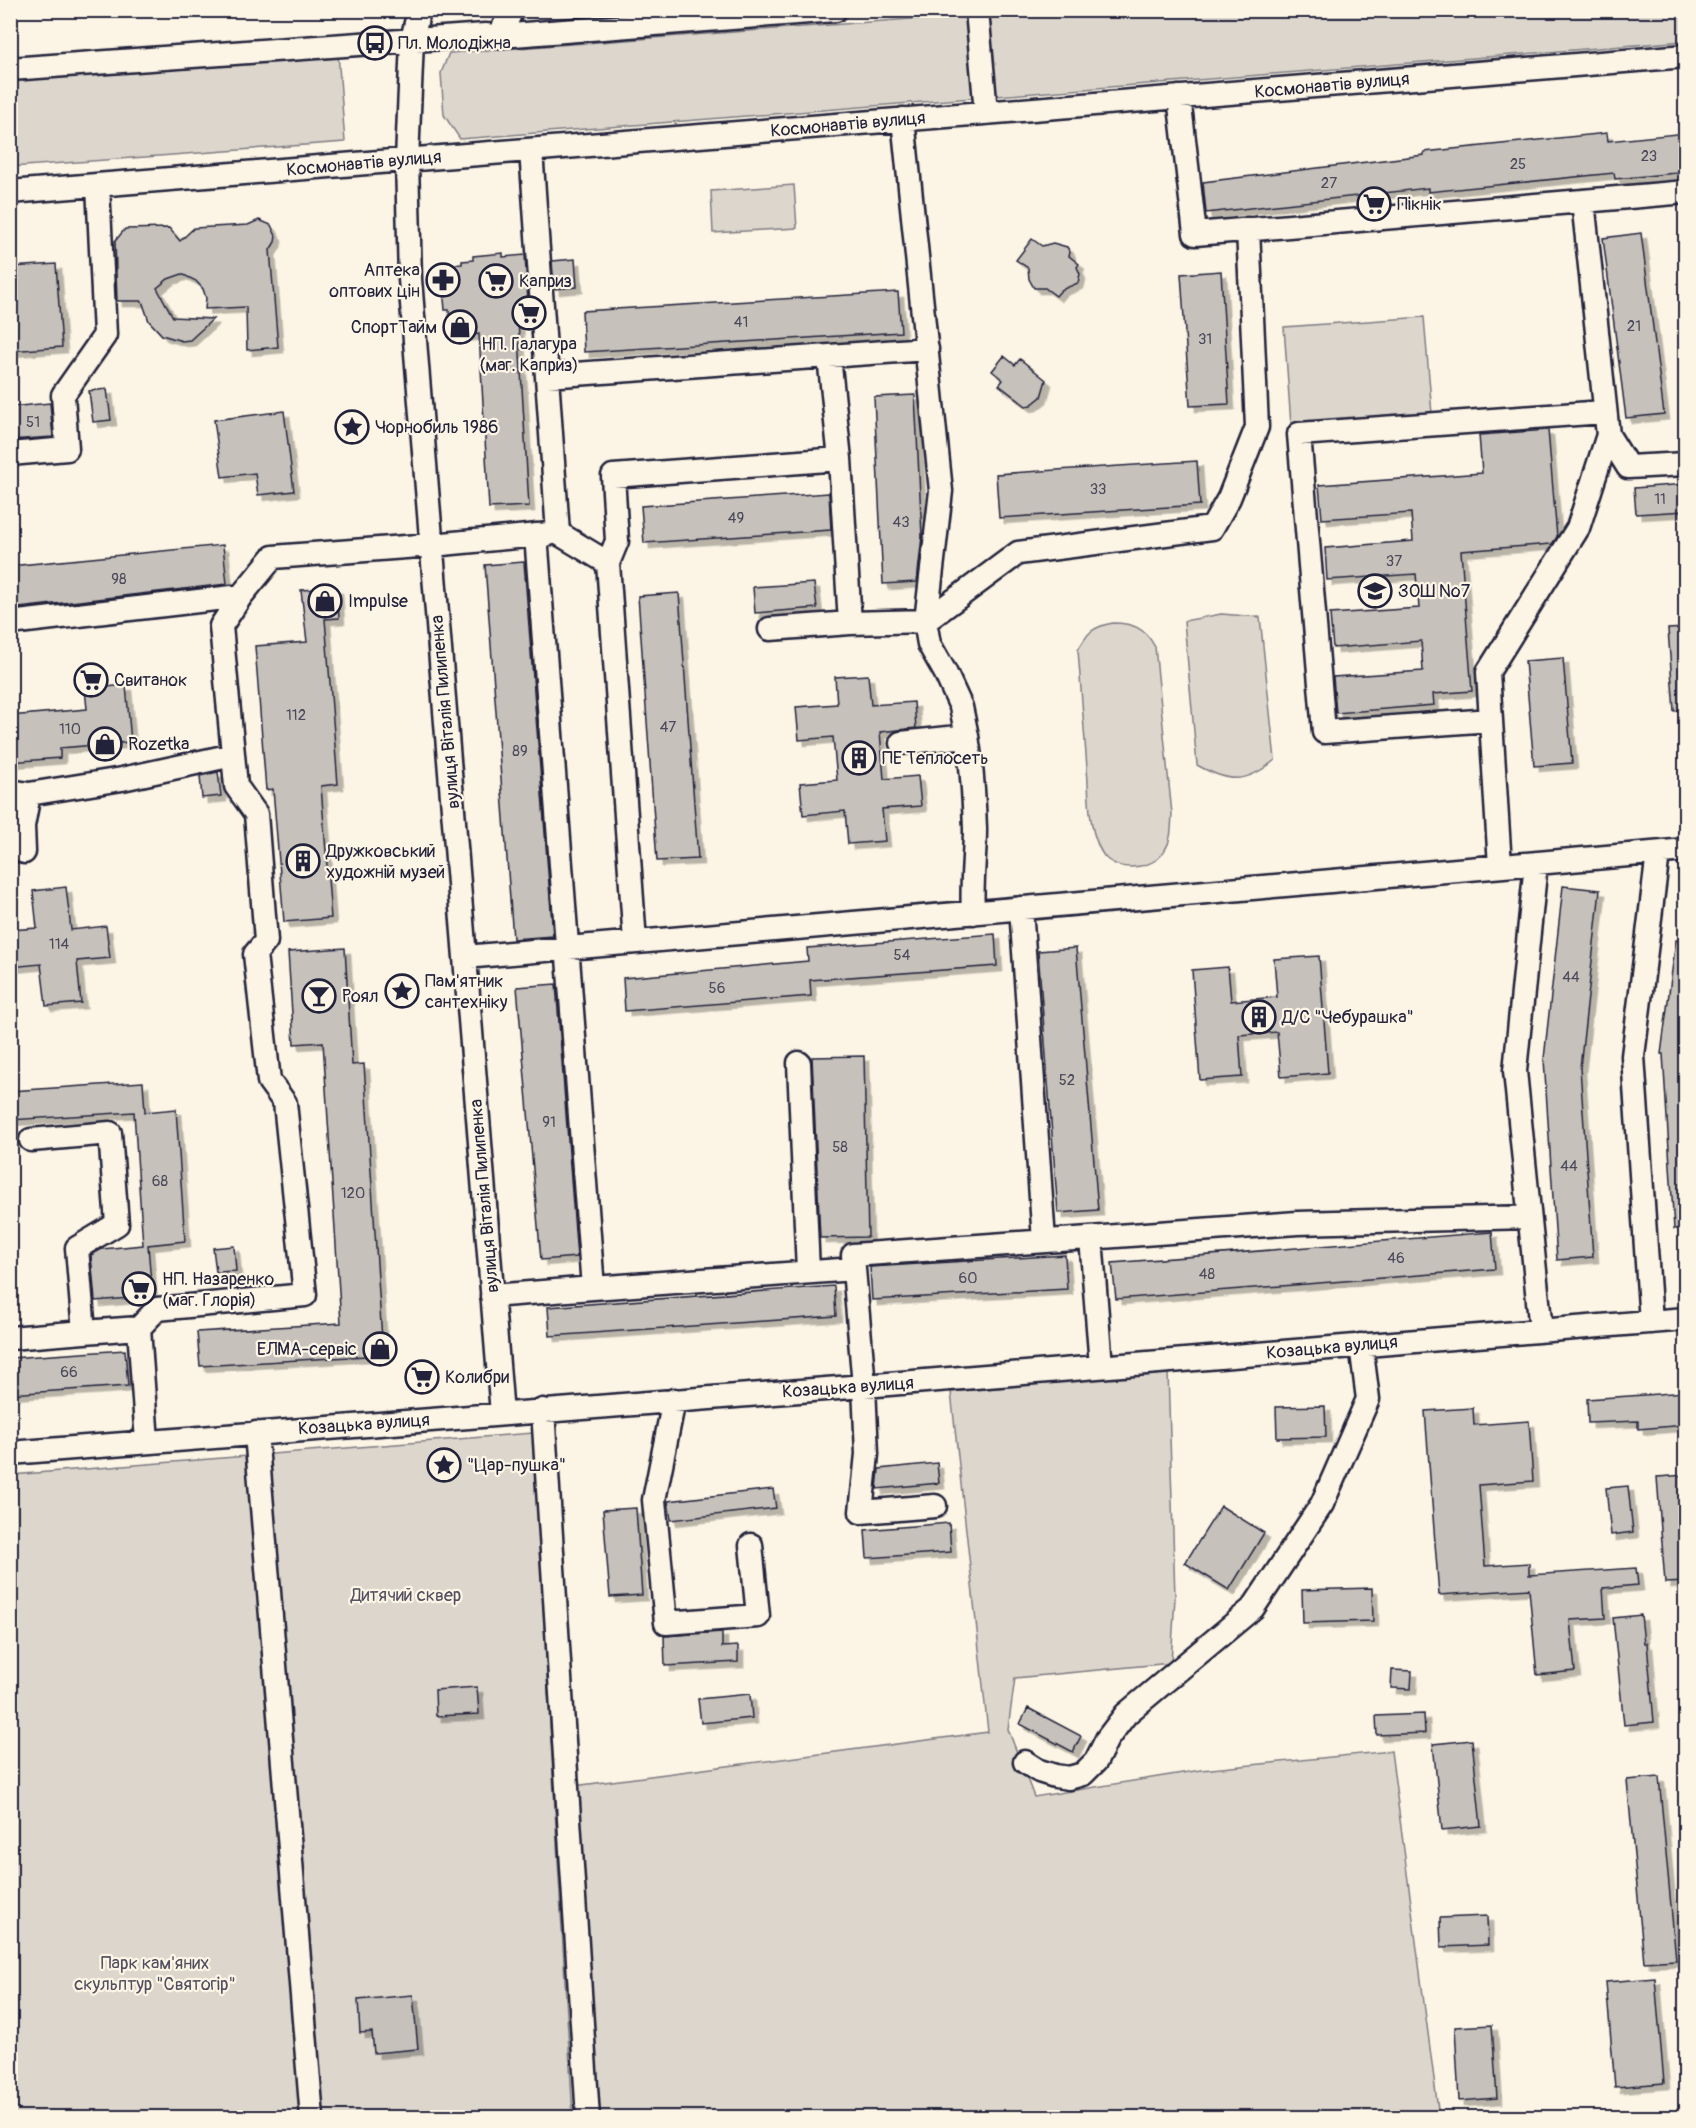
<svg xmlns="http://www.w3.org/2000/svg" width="1696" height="2128" viewBox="0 0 1696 2128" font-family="Pangolin,sans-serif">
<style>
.green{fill:#dcd6cc;stroke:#7f7c84;stroke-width:1.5}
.building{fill:#c6c1bb;stroke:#22223b;stroke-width:1.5;filter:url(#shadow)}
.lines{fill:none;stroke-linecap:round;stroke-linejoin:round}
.minor-casing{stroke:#22223b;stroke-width:27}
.minor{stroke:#fcf5e5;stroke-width:22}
.labels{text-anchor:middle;stroke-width:4.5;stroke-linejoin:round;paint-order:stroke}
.number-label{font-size:15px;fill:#4b4a5b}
.poi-label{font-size:18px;fill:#22223b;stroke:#fcf5e5;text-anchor:start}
.street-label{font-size:18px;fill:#22223b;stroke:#fcf5e5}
.park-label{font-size:18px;fill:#504f5f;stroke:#fcf5e5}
</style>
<defs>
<filter id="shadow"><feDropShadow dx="5.5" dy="5.5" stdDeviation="0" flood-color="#0004"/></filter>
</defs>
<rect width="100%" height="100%" fill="#fcf5e5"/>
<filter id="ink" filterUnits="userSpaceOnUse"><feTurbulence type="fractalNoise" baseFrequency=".0167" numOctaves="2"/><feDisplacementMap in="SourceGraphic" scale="12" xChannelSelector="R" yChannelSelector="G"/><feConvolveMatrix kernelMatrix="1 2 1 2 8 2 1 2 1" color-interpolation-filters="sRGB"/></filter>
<g filter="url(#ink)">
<path class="green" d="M1019 11H1685V41L460 139 444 115 441 73 449 53Z
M338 54 345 142 11 167V81Z
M794 185 797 228 713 233 711 191Z
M1424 317 1432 414 1291 425 1284 327Z
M1221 614 1260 617 1275 760C1246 784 1229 783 1197 765L1184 621Z
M1113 623C1133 623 1145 628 1155 647L1172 814C1171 826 1172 839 1165 850 1155 868 1125 872 1108 860 1101 855 1098 845 1095 837 1088 815 1089 791 1087 768 1084 729 1081 689 1078 650 1088 632 1092 627 1113 623Z
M1168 1372 1175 1597 1171 1663 1015 1678 1008 1729 1034 1797 1201 1770 1391 1751 1439 2117H595L574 1786 988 1732 951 1392Z
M533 1433 573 2117 11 2118V1475Z"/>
<path class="building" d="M1607 133 1608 141 1686 133V172L1615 179 1614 173 1428 192V188L1206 213 1203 182 1424 155V152Z
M259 220 271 225 276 236 275 242 270 250 278 347 247 350 246 307 205 309 206 298 203 289 196 281 182 274 168 279 157 288 173 317 213 319 190 340 182 341 162 335 149 321 142 301H117L115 241 125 229 169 228 180 241 194 228 248 225Z
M1641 233 1664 414 1626 418 1603 238Z
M1032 239 1042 246 1053 243 1067 247 1070 252 1069 256 1079 264 1077 267 1080 274 1078 283 1061 290 1056 296 1045 288H1034L1029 279 1028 268 1016 260Z
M503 253V257L525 255 528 302 517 303 529 506 489 508 479 334 451 337 449 310H445L441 265 462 264V261L473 260V256Z
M575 259 577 287 554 289 552 261Z
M56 264 62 347 10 351V267Z
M1221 271 1229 404 1190 406 1181 274Z
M898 292 901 332 584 352 582 311Z
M1004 356 1015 365 1020 359 1046 380 1041 397 1031 405 1026 406 999 385 1003 380 992 371Z
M107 389 111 420 93 422 89 391Z
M915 395 922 536 917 582 883 584 874 397Z
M50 403 53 437 10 440V407Z
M284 411 294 491 258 495 255 473 222 477 214 420Z
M1548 430 1557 537 1552 544 1461 551 1472 691 1433 694 1434 705 1336 713 1333 677 1423 671 1421 641 1333 648 1330 614 1419 608 1416 574 1327 580 1325 548 1413 541 1411 513 1322 519 1319 485 1482 473 1479 435Z
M1197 461 1200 505 999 518 996 474Z
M1686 484V511L1636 514 1634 488Z
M829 493 831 530 644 543 641 506Z
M223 545 227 584 10 609V566Z
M524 562 553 936 513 939 485 565Z
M814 583 817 608 755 613 753 587Z
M337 588 339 618 325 619 338 784 321 786 331 918 284 922 273 789 266 790 255 646 307 642 301 590Z
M679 593 698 859 657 861 638 596Z
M1686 628V710L1674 711 1668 629Z
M1563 658 1572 763 1534 766 1525 661Z
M868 675 871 705 914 702 916 728 880 732 884 779 918 776 921 806 882 809 885 841 848 844 845 811 803 815 800 783 837 780 833 737 799 740 796 707 837 704 835 677Z
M126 685 131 742 60 748V758L10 762V716L87 709 85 689Z
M218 772 221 796 202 798 200 776Z
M1563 886 1600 890 1580 1068 1593 1257 1557 1260 1544 1059Z
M66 887 71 930 106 926 110 958 77 961 81 1003 46 1006 41 964 10 967V930L37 928 33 891Z
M995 934 997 966 810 980 811 996 625 1011 623 978 808 961 807 948Z
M1676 940 1686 941V1229H1674L1663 1054H1661Z
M345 948 352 1065 364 1064 383 1355 200 1366 197 1332 341 1323 323 1042 294 1044 288 952Z
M1076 948 1098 1210 1058 1213 1038 951Z
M1319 956 1328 1073 1281 1077 1277 1032 1239 1035 1242 1077 1200 1080 1192 970 1228 967 1231 1001 1277 997 1274 959Z
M556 984 577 1257 541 1260 517 987Z
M864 1056 868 1237 820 1238 812 1057Z
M143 1082 145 1112 176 1109 185 1241 148 1245 152 1296 95 1301 91 1255 102 1249 143 1245 134 1112 10 1120V1091Z
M1492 1232 1495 1269 1116 1299 1112 1263Z
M234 1246 236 1271 216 1272 213 1248Z
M1065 1255 1067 1289 872 1300 870 1267Z
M834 1286 836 1316 550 1336 548 1307Z
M125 1350 128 1386 10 1394V1358Z
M1686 1392V1425L1638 1429V1421L1588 1423 1587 1399Z
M1325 1406 1326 1437 1277 1438 1276 1407Z
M1473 1408 1474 1425 1529 1421 1533 1481 1479 1485 1485 1566 1529 1563V1575L1636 1568 1638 1585 1603 1588 1605 1618 1570 1620 1575 1671 1537 1675 1529 1589 1439 1595 1425 1411Z
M937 1463 939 1483 877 1489 879 1469Z
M1686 1475V1582L1665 1583 1657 1477Z
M1628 1486 1633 1532 1611 1535 1606 1488Z
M773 1489 776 1508 671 1520 668 1501Z
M1221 1506 1264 1533 1229 1590 1185 1563Z
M636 1508 642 1595 610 1597 603 1510Z
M949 1523 951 1552 867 1558 865 1530Z
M1372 1588 1373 1621 1303 1623 1302 1590Z
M1641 1615 1644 1643H1647L1654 1722 1624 1725 1613 1618Z
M722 1632V1647L738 1646V1662L665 1666 664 1636Z
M1392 1670 1412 1671 1411 1689 1391 1688Z
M477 1687 479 1714 436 1716 435 1690Z
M750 1694 752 1718 701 1723 698 1699Z
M1028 1708 1081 1736 1073 1752 1020 1724Z
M1424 1714 1425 1733 1377 1735 1376 1716Z
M1472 1740 1481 1826 1442 1830 1433 1744Z
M1659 1777 1676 1960 1644 1962 1627 1780Z
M1487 1916 1488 1945 1441 1947 1440 1918Z
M1655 1978 1664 2083 1615 2087 1606 1982Z
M413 1995 418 2049 374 2053 372 2032 360 2033 358 2000Z
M1492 2025 1497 2098 1459 2101 1455 2027Z"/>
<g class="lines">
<defs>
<path id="minor" d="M419 10 412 40 407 160 410 279 502 1414
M977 10 986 113
M499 36 512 10
M10 69 485 35 499 36 835 10
M1179 97 1195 234 1583 201 1608 435 1578 528 1488 672 1500 866
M531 150 558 533 608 563 635 942
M10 192 1686 56
M1583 201 1686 192
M829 357 840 459 850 623
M547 376 927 349
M1608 435 1628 467 1686 464
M10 454 67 449 63 395 105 335 98 185
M536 535 593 1288 854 1269 864 1386 867 1454 861 1512 935 1506
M608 563 617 541 613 476 840 459
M926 621 1018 553 1212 528 1229 498 1257 427 1248 229
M10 623 241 596 273 557 432 545 549 534
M770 629 850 623 926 621 941 491 903 119
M1491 720 1324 732 1299 434 1604 412
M967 736C972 767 974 797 975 829 975 857 971 884 973 913
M901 743 967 736 961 707 945 672 929 644 925 621
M10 791 29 794 122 779 233 755
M24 852 23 826 29 794
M1536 863 1515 1071 1541 1331
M1021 908 1044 1241
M465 957 1686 850
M799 1063 808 1272
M31 1140 110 1133 117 1224 77 1248 84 1332 139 1328
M1091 1238 1101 1366
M854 1269 853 1255 1297 1223 1529 1217
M492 1296 593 1288
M1651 1322 1633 1056 1658 853
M10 1338 84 1332
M674 1400 654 1500 666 1623 758 1616 751 1545
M543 1410 588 2118
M256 1433 312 2118
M147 1442 139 1328 157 1309 305 1295 285 1103 269 1081 255 954 266 941 256 814 236 786 221 626 241 596
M10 1453 864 1386 1686 1319
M1025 1762 1039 1771 1055 1776 1069 1778 1083 1774 1096 1761 1107 1739 1126 1714 1253 1608 1322 1504 1368 1399 1361 1345"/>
</defs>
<use href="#minor" class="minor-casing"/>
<use href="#minor" class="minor"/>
</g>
</g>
<defs>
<symbol id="bus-ring" viewBox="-11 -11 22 22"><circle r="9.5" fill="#fcf5e5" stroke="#22223b" stroke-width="1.5"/><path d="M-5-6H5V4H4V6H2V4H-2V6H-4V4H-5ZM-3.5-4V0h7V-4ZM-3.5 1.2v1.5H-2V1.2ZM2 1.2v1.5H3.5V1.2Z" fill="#22223b"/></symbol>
<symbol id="supermarket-ring" viewBox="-11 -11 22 22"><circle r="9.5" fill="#fcf5e5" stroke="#22223b" stroke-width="1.5"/><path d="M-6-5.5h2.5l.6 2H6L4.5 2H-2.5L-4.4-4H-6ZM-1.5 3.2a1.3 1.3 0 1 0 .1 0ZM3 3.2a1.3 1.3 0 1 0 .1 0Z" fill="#22223b"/></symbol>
<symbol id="pharmacy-ring" viewBox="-11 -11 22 22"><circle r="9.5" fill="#fcf5e5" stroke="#22223b" stroke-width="1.5"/><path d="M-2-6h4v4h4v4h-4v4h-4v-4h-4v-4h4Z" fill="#22223b"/></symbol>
<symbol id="shop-ring" viewBox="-11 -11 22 22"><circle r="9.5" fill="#fcf5e5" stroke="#22223b" stroke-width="1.5"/><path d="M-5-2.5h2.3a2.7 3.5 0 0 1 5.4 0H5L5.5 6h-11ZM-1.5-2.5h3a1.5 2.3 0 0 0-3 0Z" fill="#22223b"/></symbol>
<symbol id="sight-ring" viewBox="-11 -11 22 22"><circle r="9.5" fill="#fcf5e5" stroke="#22223b" stroke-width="1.5"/><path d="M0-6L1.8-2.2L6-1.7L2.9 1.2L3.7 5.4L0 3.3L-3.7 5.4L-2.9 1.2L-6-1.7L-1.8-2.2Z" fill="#22223b"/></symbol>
<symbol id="school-ring" viewBox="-11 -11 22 22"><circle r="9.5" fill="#fcf5e5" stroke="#22223b" stroke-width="1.5"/><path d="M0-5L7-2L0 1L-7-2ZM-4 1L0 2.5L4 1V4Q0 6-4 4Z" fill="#22223b"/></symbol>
<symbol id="building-ring" viewBox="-11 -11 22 22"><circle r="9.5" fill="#fcf5e5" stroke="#22223b" stroke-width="1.5"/><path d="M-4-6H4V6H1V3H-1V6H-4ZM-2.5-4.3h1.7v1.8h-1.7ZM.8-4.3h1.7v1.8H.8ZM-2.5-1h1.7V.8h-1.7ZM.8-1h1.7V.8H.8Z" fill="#22223b"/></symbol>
<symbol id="bar-ring" viewBox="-11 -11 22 22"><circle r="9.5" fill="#fcf5e5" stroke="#22223b" stroke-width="1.5"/><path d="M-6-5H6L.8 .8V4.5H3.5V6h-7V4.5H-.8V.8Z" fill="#22223b"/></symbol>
</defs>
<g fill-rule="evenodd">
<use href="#bus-ring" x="356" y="24" width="38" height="38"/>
<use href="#supermarket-ring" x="1355" y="185" width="38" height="38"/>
<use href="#pharmacy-ring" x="424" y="261" width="38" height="38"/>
<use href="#supermarket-ring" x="477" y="262" width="38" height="38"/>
<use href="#supermarket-ring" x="510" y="294" width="38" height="38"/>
<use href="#shop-ring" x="441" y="308" width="38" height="38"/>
<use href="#sight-ring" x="333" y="408" width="38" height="38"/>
<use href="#school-ring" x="1356" y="572" width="38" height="38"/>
<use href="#shop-ring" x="306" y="582" width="38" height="38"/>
<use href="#supermarket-ring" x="72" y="661" width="38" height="38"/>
<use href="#shop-ring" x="86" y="725" width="38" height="38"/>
<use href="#building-ring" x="840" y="739" width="38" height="38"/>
<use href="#building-ring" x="284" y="842" width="38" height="38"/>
<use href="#sight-ring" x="383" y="972" width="38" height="38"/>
<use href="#bar-ring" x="300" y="977" width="38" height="38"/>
<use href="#building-ring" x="1240" y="998" width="38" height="38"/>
<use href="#supermarket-ring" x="120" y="1270" width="38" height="38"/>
<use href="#shop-ring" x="361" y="1330" width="38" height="38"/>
<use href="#supermarket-ring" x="403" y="1358" width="38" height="38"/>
<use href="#sight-ring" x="425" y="1446" width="38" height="38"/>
</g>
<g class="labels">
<g class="number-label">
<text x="1649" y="161">23</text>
<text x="1518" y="169">25</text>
<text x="1329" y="188">27</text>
<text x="741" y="327">41</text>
<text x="1634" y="331">21</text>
<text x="1205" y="344">31</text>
<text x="33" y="427">51</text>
<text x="1098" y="494">33</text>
<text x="1660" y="504">11</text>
<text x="736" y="523">49</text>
<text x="901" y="527">43</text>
<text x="1394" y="566">37</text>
<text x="119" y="584">98</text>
<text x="296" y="720">112</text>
<text x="668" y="732">47</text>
<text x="70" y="734">110</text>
<text x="520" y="756">89</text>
<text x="59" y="949">114</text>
<text x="902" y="960">54</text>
<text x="1571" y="982">44</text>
<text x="717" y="993">56</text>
<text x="1067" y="1085">52</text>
<text x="549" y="1127">91</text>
<text x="840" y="1152">58</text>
<text x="1569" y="1171">44</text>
<text x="160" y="1186">68</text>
<text x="353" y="1198">120</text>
<text x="1396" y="1263">46</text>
<text x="1207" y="1279">48</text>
<text x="968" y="1283">60</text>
<text x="69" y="1377">66</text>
</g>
<g class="poi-label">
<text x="398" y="49">Пл. Молодіжна</text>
<text x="1397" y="210">Пікнік</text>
<text x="420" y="276" text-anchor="end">Аптека<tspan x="420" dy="21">оптових цін</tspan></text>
<text x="519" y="287">Каприз</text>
<text x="437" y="333" text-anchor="end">СпортТайм</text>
<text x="529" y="350" text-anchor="middle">НП. Галагура<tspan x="529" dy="21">(маг. Каприз)</tspan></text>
<text x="375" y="433">Чорнобиль 1986</text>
<text x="1398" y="597">ЗОШ №7</text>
<text x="348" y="607">Impulse</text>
<text x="114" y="686">Свитанок</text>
<text x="128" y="750">Rozetka</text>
<text x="882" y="764">ПЕ Теплосеть</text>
<text x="326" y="857">Дружковський<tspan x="326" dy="21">художній музей</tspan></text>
<text x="425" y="987">Пам'ятник<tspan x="425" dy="21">сантехніку</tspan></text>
<text x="342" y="1002">Роял</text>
<text x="1282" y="1023">Д/С "Чебурашка"</text>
<text x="162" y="1285">НП. Назаренко<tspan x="162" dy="21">(маг. Глорія)</tspan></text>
<text x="357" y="1355" text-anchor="end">ЕЛМА-сервіс</text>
<text x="445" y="1383">Колибри</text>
<text x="467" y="1471">"Цар-пушка"</text>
</g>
<g class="street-label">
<text transform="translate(1332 85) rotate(-5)" y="6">Космонавтів вулиця</text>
<text transform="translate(848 124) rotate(-5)" y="6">Космонавтів вулиця</text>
<text transform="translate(364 163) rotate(-5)" y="6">Космонавтів вулиця</text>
<text transform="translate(445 712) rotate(-95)" y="6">вулиця Віталія Пилипенка</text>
<text transform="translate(484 1196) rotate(-95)" y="6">вулиця Віталія Пилипенка</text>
<text transform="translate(1332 1347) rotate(-5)" y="6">Козацька вулиця</text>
<text transform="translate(848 1387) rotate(-4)" y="6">Козацька вулиця</text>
<text transform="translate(364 1424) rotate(-4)" y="6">Козацька вулиця</text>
</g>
<g class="park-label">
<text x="406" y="1601">Дитячий сквер</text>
<text x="155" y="1969">Парк кам'яних<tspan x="155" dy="21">скульптур "Святогір"</tspan></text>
</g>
</g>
<rect width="1696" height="2128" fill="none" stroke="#fcf5e5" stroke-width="36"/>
<rect x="18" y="18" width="1660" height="2092" fill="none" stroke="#22223b" stroke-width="2" filter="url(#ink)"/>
</svg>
